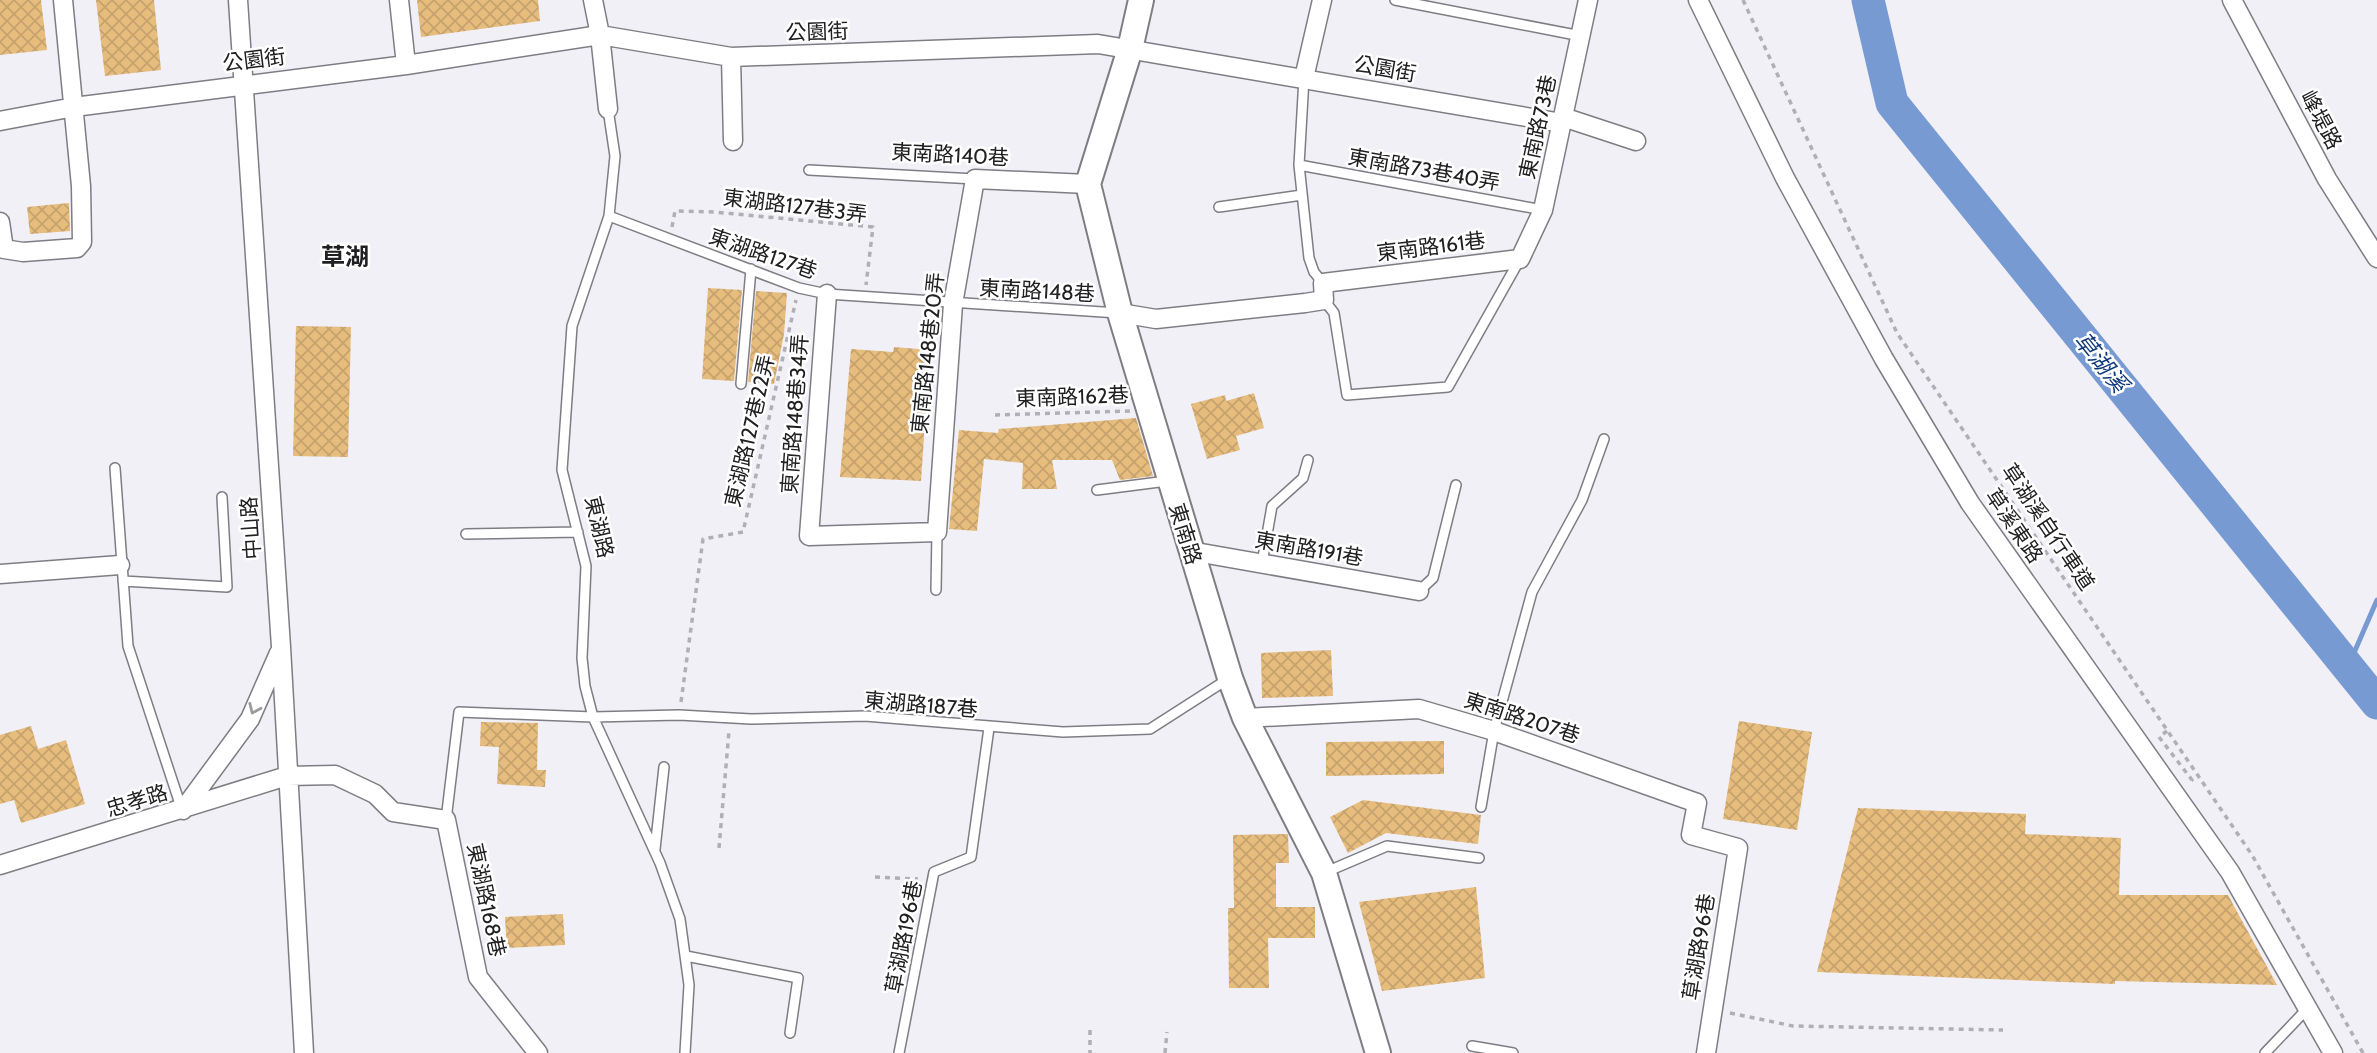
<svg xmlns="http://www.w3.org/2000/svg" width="2377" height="1053" viewBox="0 0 2377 1053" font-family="Cabin,'Noto Sans TC',sans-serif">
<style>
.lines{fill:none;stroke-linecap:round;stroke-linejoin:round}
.stream{stroke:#789ad3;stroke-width:5}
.river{stroke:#789ad3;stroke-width:33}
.building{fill:url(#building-cross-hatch)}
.lane-casing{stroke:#7e7d84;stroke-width:12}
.street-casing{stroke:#7e7d84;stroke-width:21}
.secondary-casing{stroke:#7e7d84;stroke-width:28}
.path{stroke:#b0afb5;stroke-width:3.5;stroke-dasharray:5 5;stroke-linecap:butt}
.lane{stroke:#fff;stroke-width:9}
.street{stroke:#fff;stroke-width:18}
.secondary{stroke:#fff;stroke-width:24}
.oneway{stroke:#9b9b9c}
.labels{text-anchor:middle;stroke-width:5;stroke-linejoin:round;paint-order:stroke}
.street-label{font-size:21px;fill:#202022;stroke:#fff}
.water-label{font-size:23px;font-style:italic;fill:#0e377a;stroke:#fff}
.quarter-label{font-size:24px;font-weight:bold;fill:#202022;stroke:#fff}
</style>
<defs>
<pattern id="building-cross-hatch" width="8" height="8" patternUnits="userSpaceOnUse" patternTransform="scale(1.75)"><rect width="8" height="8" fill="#e7bd7e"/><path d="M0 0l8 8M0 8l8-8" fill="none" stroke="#c6a26d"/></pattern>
</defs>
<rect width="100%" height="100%" fill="#f1f0f7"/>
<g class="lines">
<path class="stream" d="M2347 669 2377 600"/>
<path class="river" d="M1868 0 1892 103 2377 703"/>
</g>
<path class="building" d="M0 0H41L47 50 0 55Z
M96 0H154L161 70 105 76Z
M417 0H538L540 21 421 37Z
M69 203 70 231 30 234 27 207Z
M708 288 742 290 734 381 702 379Z
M756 291 787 293 784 334 774 384 748 382Z
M296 326 351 327 348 457 293 456Z
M894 347 930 350 921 481 840 477 851 349 893 352Z
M1254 393 1264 428 1236 436 1240 450 1207 459 1191 404 1225 395 1226 401Z
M1136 418 1153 476 1120 480 1112 460H1052L1057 489H1022L1023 463 984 459 977 531 949 529 959 430 998 433 999 429Z
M1331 650 1333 696 1262 698 1261 653Z
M1739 721 1812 732 1797 830 1723 819Z
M481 722 538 723 537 770H546L545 787 497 784 499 747 480 746Z
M31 726 38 749 66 740 85 804 21 823 14 800 0 804V735Z
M1444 741V774L1326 776V742Z
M1363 800 1481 815 1478 844 1386 833 1348 853 1330 817Z
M1858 808 2026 814 2025 834 2121 838 2119 895H2228L2277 985 2115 981V984L1817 972Z
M1288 834 1289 863H1276V907H1315V938H1268L1269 988H1229L1228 908H1234L1233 835Z
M1476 887 1485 978 1382 991 1359 902Z
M563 914 565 945 507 948 505 917Z"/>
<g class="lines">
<defs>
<path id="lane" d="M1395 0 1581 36
M1304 78 1299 165 1309 258 1314 272 1323 283
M608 109 615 156 609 216 572 326 562 470 586 566 582 658 585 686 593 717 660 863 680 919 689 985 685 1053
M1299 165 1543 210
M809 170 975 179
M1219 207 1302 195
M609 216 799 288 827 294 1118 313
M1324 300 1334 313 1347 395 1448 387 1520 259
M741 384 751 269
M115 468 128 646 182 810
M1097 490 1167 481
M466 534 578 532
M1262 563 1272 506 1303 478 1308 460
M123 581 227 587 222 497
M936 590 937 532
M1419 591 1433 578 1456 485
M1481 807 1494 731 1532 592 1582 500 1604 439
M446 820 459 712 593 717 679 715 751 719 865 716 1063 732 1150 729 1228 679
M655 849 664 767
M1326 872 1387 846 1479 858
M686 956 798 978 790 1033
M1472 1046 1513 1053
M899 1053 934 872 971 857 989 728
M2265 1053 2307 1009"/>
<path id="street" d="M238 0 281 647 304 1053
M399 0 406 65
M593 0 600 35 608 109
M1698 0 1785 178 1884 359 1970 503 2230 872 2333 1053
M2232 0 2327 179 2377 258
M731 57 733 141
M1304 78 1322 0
M1563 117 1636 141
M0 121 74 107 406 65 600 35 731 57 1098 44 1562 123
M0 222 4 249 23 252 77 248 82 242 81 186 63 0
M827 294 809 536 937 532 953 304 975 179 1088 184
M1120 313 1156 319 1305 303 1324 300 1323 283 1520 259 1543 210 1588 0
M1190 551 1419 591
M0 574 120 565
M1245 718 1419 709 1494 731 1697 803 1691 835 1738 848 1706 1053
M183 810 250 719 279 653
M0 865 287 776 335 775 375 794 393 812 446 820 478 977 538 1053"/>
<path id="secondary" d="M1141 0 1130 49 1088 184 1120 313 1230 678 1245 718 1324 873 1378 1053"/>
</defs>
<use href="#lane" class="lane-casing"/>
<use href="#street" class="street-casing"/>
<use href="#secondary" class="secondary-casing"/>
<path class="path" d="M1743 0 1897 333 2252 855 2363 1053
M672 227 675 211 714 212 873 227 866 285
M995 415 1130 411
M681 702 703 539 743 532 796 300
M2167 731 2159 737 2192 780 2188 783
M719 848 729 731
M875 877 918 879
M1730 1013 1793 1026 2003 1030
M1090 1030V1053
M1165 1053 1167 1032"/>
<use href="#lane" class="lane"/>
<use href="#street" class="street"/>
<use href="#secondary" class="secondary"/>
</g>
<defs><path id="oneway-chevron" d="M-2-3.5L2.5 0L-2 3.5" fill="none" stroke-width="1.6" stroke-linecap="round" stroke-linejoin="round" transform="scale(1.75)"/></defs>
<use class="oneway" href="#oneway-chevron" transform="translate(254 709) rotate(114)"/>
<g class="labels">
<g class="street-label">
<text transform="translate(817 32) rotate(-2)" y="7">公園街</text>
<text transform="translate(254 60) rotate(-7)" y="7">公園街</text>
<text transform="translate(1385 69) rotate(10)" y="7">公園街</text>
<text transform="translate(2321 120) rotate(62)" y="7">峰堤路</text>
<text transform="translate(1538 127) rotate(-78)" y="7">東南路73巷</text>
<text transform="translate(950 155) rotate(3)" y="7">東南路140巷</text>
<text transform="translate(1424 170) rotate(10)" y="7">東南路73巷40弄</text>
<text transform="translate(795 206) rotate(7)" y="7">東湖路127巷3弄</text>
<text transform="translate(1431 247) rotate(-7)" y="7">東南路161巷</text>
<text transform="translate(763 254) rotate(19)" y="7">東湖路127巷</text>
<text transform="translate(1037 291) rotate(3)" y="7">東南路148巷</text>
<text transform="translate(928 353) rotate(-84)" y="7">東南路148巷20弄</text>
<text transform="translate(1072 397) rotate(-2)" y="7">東南路162巷</text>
<text transform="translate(795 414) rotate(-86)" y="7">東南路148巷34弄</text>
<text transform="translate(750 431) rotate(-77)" y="7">東湖路127巷22弄</text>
<text transform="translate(2014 526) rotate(56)" y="7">草溪東路</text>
<text transform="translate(599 527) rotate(77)" y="7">東湖路</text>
<text transform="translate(2048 527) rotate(56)" y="7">草湖溪自行車道</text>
<text transform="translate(251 528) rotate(-94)" y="7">中山路</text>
<text transform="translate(1185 534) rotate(73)" y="7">東南路</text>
<text transform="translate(1309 549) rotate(10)" y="7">東南路191巷</text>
<text transform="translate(921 705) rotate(5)" y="7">東湖路187巷</text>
<text transform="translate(1522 718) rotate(18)" y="7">東南路207巷</text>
<text transform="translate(137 801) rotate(-17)" y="7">忠孝路</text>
<text transform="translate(486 900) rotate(78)" y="7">東湖路168巷</text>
<text transform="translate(904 937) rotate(-79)" y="7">草湖路196巷</text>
<text transform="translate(1699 947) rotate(-81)" y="7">草湖路96巷</text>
</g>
<g class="water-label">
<text transform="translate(2101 362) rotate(51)" y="8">草湖溪</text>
</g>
<g class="quarter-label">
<text x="345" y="265">草湖</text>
</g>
</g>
</svg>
